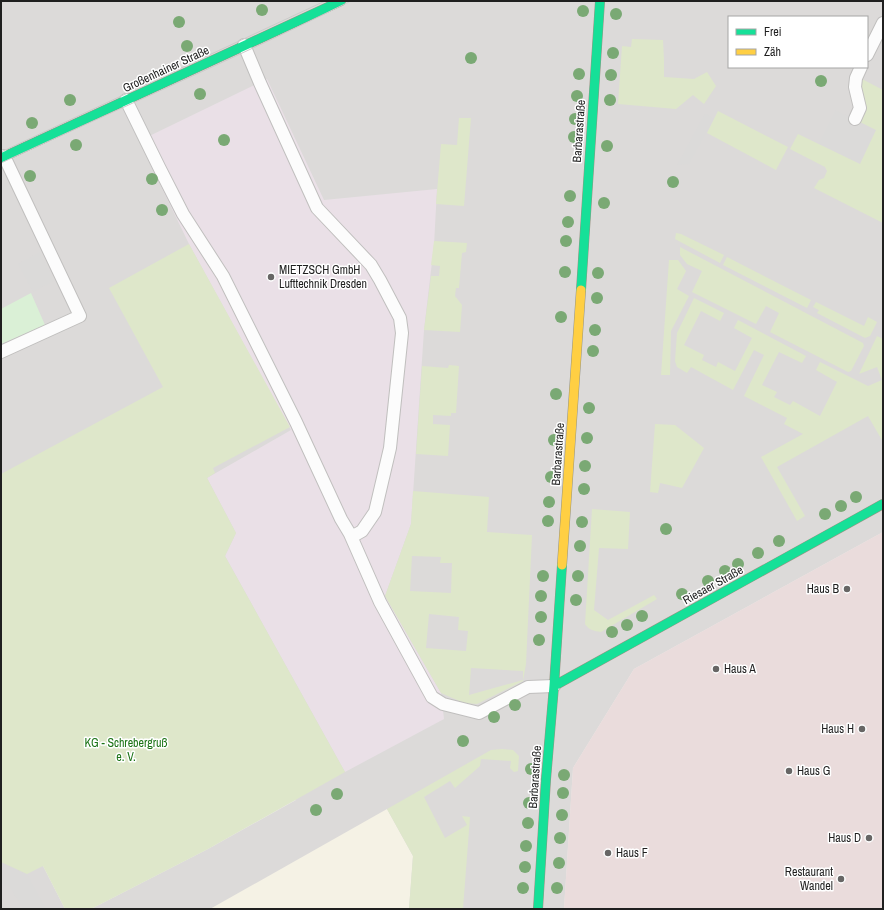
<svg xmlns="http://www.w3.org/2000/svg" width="884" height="910" viewBox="0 0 884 910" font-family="'Archivo Narrow',sans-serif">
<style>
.residential{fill:#dcdad9;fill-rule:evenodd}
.commercial{fill:#eadcdc}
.industrial{fill:#eae0e7}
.education{fill:#f5f2e5}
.religious{fill:#dbdad9}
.grass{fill:#dee7ca;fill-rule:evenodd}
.park{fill:#daf0d6}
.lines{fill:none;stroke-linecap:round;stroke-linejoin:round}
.lane-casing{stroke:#c0bfbe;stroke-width:14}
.fast-casing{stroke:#969482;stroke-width:10}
.slow-casing{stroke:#969482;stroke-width:10}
.lane{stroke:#fcfcfc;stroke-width:12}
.fast{stroke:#16e098;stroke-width:9}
.slow{stroke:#ffcf43;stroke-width:9}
.tram{stroke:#cbcbca;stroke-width:1}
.tree{fill:#7aa974}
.poi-dot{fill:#676665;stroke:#fff;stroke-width:1.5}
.labels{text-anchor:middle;stroke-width:3;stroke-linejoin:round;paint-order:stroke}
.street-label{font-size:12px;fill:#1f1f1f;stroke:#fff}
.poi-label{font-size:12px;fill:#1f1f1f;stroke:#fff;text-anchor:start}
.park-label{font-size:12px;fill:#1b7316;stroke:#fff}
</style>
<rect width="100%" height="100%" fill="#edeae8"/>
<path class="residential" d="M1 1H883V532L634 669 573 768 564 909H91L208 849 296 800 1 474ZM729 17H867V67H729Z
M1 785 43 866 65 909H1Z"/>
<path class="commercial" d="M883 532V909H564L573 768 634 669Z"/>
<path class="industrial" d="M267 79 324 200 437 189 434 245 424 330 411 524 385 596 441 693 444 719 345 772 225 556 236 533 207 478 291 430 189 244 139 141Z"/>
<path class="education" d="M387 809 413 856 409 909H210Z"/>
<path class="religious" d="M835 110 877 130 860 164 818 144Z
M705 113 714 119 689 164 677 165Z
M40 252 54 281 33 292 18 264Z
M1 862 27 874 46 909H23L10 887 1 883Z"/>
<path class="grass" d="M632 39 663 40 664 60V77L694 79 707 72 716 86 704 104 693 95 676 109 618 104 622 46 631 47Z
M862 79 883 90V223L814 188 819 180 824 178 827 171 825 167 790 149 798 134 860 164 876 130 860 122 866 109 860 87Z
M718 111 788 147 776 170 707 133Z
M459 118H471L464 206 436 204 441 144 457 145Z
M676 233 681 234 724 255 720 263 675 239Z
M434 241 467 243 466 252 462 253 459 288H456L455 296 462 305 460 332 424 330 431 276H439L440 266 431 265Z
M189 244 290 427 213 468 215 473 207 478 236 533 225 556 345 772 208 849 91 909H65L43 866 27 874 1 862V474L163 387 109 288Z
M680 247 863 343 864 346 851 371 848 372 770 332 779 313 766 306 756 324 692 292 702 271 687 264 680 255Z
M727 257 811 300 807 308 723 265Z
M669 260H678L686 271 677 289 689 296 671 331 670 375H661Z
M694 298 724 313 720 321 701 311 684 345 704 355 702 360 716 367 718 362 735 371 752 338 734 328 738 320 806 356 802 363 779 352 762 385 777 392 774 397 790 405 793 401 820 416 837 382 816 370 820 362 868 386 882 380 877 367 859 374 877 336 883 339V442L868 416 777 467 805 516 797 521 761 457 803 434 784 424 787 418 744 396 764 355 754 350 733 390 691 367 687 373 677 367 675 361 677 333Z
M816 302 864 326 868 317 877 322 870 336 865 338 817 313 819 310 813 307Z
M449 365 459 366 456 413H451V416L433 415V424L450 425 448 456 416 454 422 366 448 368Z
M655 424 675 425 704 448 682 488 660 483 658 493 650 492Z
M413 491 489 497 487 532 532 535 526 664 523 681 477 704 464 703 441 693 385 596 411 524ZM412 556 441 557 440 563H452L451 593 410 591ZM429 614 459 617 458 630 468 631 466 651 426 648ZM471 668 523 671V680L469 695Z
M592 509 630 512 628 549 599 548 594 610 608 620 654 595 657 599 601 632C594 631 589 630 585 624Z
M502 749 513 750 519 756 518 771 514 772 510 768 511 761 481 759 480 766 455 788 450 781 424 797 445 838 467 825 462 816 470 817 463 909H409L413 856 387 809 491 750Z"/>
<path class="park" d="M31 293 45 325 1 344V309Z"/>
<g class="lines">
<defs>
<path id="lane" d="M867 55 883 23
M126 100 159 167 183 214 223 276 296 422 341 519 350 534 355 535 362 531 375 512 390 448 402 333 400 318 380 280 371 265 317 208 260 83 244 45
M855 119 860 108 855 87 856 78 861 67
M1 352 80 316 4 156
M350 534 380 602 432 697 443 704 479 713 528 687 554 686"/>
<path id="fast" d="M1 158 341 1
M581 290 600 1
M554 686 883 504
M538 909 546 779 554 686 562 565"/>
<path id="slow" d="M562 565 581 290"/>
</defs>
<use href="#lane" class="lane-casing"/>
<use href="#fast" class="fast-casing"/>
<use href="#slow" class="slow-casing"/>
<use href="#lane" class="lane"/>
<use href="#fast" class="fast"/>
<use href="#slow" class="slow"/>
<path class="tram" d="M1 152 325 1
M1 163C118 109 236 58 351 1"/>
</g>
<g class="tree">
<circle cx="262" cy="10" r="6"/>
<circle cx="583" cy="11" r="6"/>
<circle cx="616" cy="14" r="6"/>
<circle cx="179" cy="22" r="6"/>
<circle cx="187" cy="46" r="6"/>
<circle cx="613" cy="53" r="6"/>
<circle cx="471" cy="58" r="6"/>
<circle cx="579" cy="74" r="6"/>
<circle cx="611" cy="75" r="6"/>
<circle cx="821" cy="81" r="6"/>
<circle cx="200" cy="94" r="6"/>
<circle cx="577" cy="96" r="6"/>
<circle cx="70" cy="100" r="6"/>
<circle cx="610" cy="100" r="6"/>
<circle cx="575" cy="119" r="6"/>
<circle cx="32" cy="123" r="6"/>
<circle cx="574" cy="137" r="6"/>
<circle cx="224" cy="140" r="6"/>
<circle cx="76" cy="145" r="6"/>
<circle cx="607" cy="146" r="6"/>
<circle cx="30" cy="176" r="6"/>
<circle cx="152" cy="179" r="6"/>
<circle cx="673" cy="182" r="6"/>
<circle cx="570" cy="196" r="6"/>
<circle cx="604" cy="203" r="6"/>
<circle cx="162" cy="210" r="6"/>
<circle cx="568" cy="222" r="6"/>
<circle cx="566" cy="241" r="6"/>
<circle cx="565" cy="272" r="6"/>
<circle cx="598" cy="273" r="6"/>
<circle cx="597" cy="298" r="6"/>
<circle cx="561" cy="317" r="6"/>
<circle cx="595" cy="330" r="6"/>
<circle cx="593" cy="351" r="6"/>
<circle cx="556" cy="394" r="6"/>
<circle cx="589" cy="408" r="6"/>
<circle cx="587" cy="438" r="6"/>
<circle cx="554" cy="440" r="6"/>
<circle cx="585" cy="466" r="6"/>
<circle cx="551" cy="477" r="6"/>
<circle cx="584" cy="489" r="6"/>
<circle cx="856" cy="497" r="6"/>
<circle cx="549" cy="502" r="6"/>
<circle cx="841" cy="506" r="6"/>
<circle cx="825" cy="514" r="6"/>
<circle cx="548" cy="521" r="6"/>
<circle cx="582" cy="522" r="6"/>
<circle cx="666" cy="529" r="6"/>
<circle cx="779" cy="541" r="6"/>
<circle cx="580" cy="546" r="6"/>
<circle cx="758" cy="553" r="6"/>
<circle cx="738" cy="564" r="6"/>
<circle cx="725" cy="571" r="6"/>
<circle cx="543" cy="576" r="6"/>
<circle cx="578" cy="576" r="6"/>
<circle cx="708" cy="581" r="6"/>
<circle cx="682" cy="594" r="6"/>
<circle cx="541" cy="596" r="6"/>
<circle cx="576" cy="600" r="6"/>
<circle cx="642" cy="616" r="6"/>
<circle cx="541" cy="617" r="6"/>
<circle cx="627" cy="625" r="6"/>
<circle cx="612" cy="632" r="6"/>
<circle cx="539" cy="640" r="6"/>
<circle cx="515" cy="705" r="6"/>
<circle cx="494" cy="717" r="6"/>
<circle cx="463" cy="741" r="6"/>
<circle cx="531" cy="769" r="6"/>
<circle cx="564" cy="775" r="6"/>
<circle cx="563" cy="793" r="6"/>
<circle cx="337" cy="794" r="6"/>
<circle cx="529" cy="803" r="6"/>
<circle cx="316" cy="810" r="6"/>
<circle cx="562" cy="815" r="6"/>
<circle cx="528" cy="823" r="6"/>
<circle cx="560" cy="838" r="6"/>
<circle cx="526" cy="846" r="6"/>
<circle cx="559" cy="863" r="6"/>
<circle cx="525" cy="867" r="6"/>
<circle cx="523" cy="888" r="6"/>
<circle cx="557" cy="888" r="6"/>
</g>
<g class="poi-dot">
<circle cx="271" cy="277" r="4"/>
<circle cx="847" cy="589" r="4"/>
<circle cx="716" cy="669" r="4"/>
<circle cx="862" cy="729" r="4"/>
<circle cx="789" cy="771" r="4"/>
<circle cx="869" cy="838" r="4"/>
<circle cx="608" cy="853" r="4"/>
<circle cx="841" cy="879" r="4"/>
</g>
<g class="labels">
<g class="street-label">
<text transform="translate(166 69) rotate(-25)" y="4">Großenhainer Straße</text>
<text transform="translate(579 131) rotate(-86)" y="4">Barbarastraße</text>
<text transform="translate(558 454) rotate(-86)" y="4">Barbarastraße</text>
<text transform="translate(713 585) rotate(-29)" y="4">Riesaer Straße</text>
<text transform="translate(535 777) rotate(-86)" y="4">Barbarastraße</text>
</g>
<g class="poi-label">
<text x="279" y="274">MIETZSCH GmbH<tspan x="279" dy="14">Lufttechnik Dresden</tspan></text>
<text x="839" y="593" text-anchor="end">Haus B</text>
<text x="724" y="673">Haus A</text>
<text x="854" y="733" text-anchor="end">Haus H</text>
<text x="797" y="775">Haus G</text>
<text x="861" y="842" text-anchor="end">Haus D</text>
<text x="616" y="857">Haus F</text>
<text x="833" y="876" text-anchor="end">Restaurant<tspan x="833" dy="14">Wandel</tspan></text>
</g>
<g class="park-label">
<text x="126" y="747">KG - Schrebergruß<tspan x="126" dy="14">e. V.</tspan></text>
</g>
</g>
<rect width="884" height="910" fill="none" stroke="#1f1f1f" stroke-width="4"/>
<rect x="728" y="16" width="140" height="52" fill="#ffffff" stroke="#a5a5a5"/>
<rect x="736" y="29" width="20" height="6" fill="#16e098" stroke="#a5a5a5"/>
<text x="764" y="36" font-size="12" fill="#1f1f1f">Frei</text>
<rect x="736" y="49" width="20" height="6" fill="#ffcf43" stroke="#a5a5a5"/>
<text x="764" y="56" font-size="12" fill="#1f1f1f">Zäh</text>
</svg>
